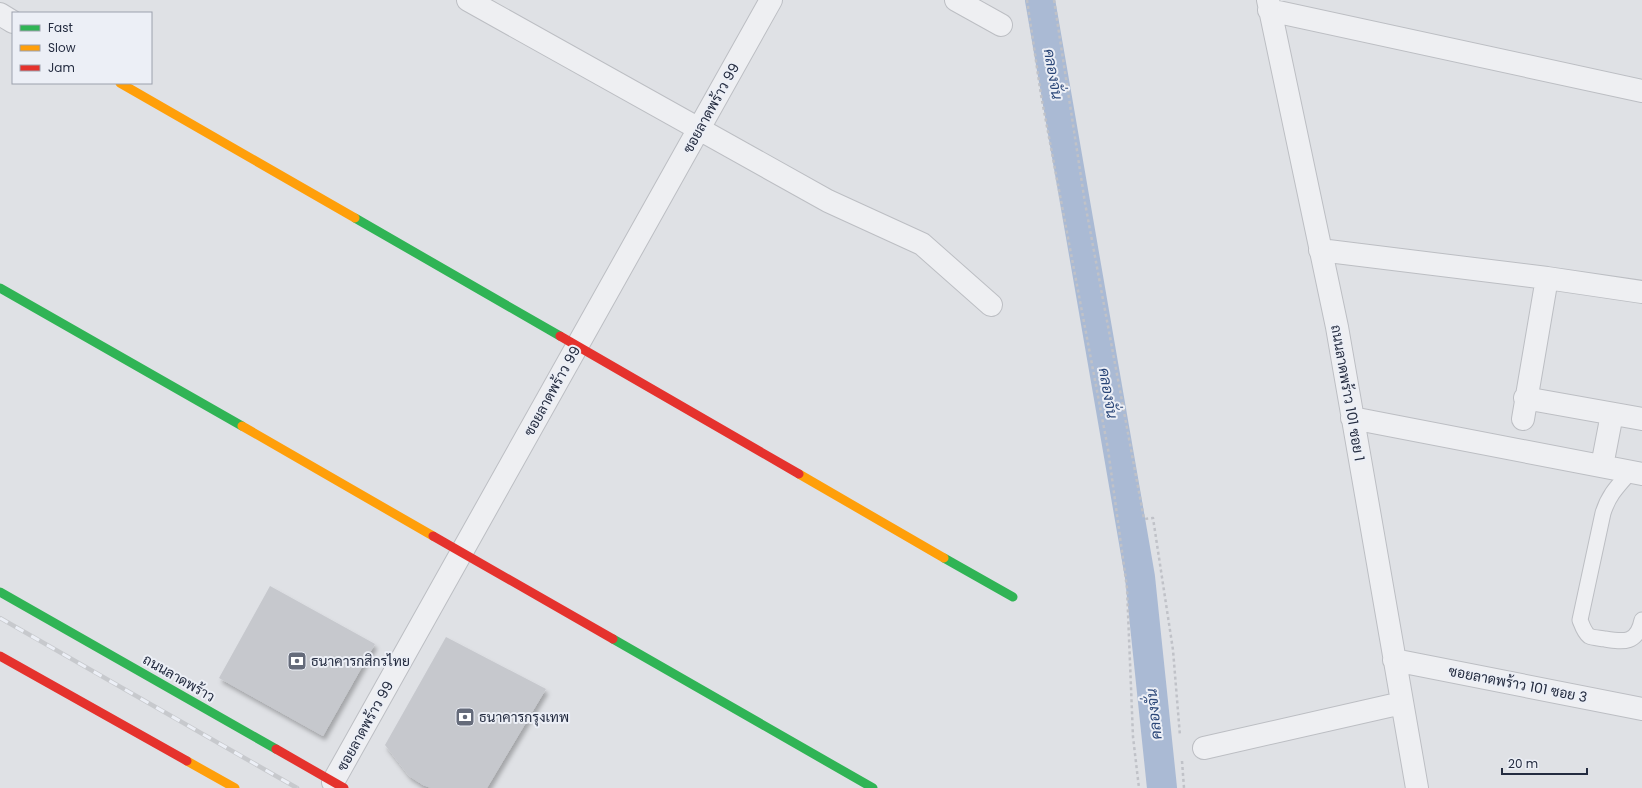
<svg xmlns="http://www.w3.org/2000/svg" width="1642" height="788" viewBox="0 0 1642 788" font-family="Poppins,Sarabun,sans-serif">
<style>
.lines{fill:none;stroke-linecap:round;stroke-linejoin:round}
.canal{stroke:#aabad4;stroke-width:30}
.building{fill:#c6c8cd;filter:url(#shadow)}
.lane-casing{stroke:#bcbec3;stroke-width:17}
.street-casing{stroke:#bcbec3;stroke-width:24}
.path{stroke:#c0c2c8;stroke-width:2.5;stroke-dasharray:3 3;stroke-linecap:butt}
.lane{stroke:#eeeff2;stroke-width:15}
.street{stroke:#eeeff2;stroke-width:22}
.fast{stroke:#30b455;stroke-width:9}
.slow{stroke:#ff9f0a;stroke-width:9}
.jam{stroke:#e5322d;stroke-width:9}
.rail-casing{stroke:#c7c9cd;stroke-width:4.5}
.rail{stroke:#eceff6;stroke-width:3;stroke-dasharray:9;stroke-linecap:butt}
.labels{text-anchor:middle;stroke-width:4;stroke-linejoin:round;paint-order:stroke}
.street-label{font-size:14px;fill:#242c40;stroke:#eceff6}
.poi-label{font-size:14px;fill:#242c40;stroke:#eceff6;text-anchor:start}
.water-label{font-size:15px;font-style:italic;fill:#2a4678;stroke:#eceff6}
</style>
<defs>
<filter id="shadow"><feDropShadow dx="2.5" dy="4.5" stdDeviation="2" flood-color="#0004"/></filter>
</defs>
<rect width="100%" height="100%" fill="#dfe1e5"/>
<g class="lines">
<path class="canal" d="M1040 0 1140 577 1162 788"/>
</g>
<path class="building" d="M270 586 375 644 323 736 219 678Z
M446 637 546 689 487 788H431L423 785 409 776 385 745Z"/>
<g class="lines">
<defs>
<path id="lane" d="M1631 471C1618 486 1609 494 1603 513L1580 620C1582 625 1584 632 1589 636 1593 638 1600 638 1605 639 1624 642 1637 644 1642 620"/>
<path id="street" d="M468 0 828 201 922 244 991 305
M956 0 1001 25
M1268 0 1337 327 1417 788
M1269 10 1642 91
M0 14 13 22
M1320 250 1547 278 1642 292
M1525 398 1642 419
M1352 418 1642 474
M1523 419 1547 278
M1602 466 1612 414
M1394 660 1642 709
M1204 748 1402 703
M333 782 771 0"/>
</defs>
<use href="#lane" class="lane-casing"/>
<use href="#street" class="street-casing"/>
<path class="path" d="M1027 0 1041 95 1108 449 1127 588 1133 737 1139 788
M1054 0 1085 203 1144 519 1153 518 1173 650 1180 736
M1182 761 1184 788"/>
<use href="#lane" class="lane"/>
<use href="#street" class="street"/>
<path class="fast" d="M355 218 560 336
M0 288 242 426
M944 558 1013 597
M0 592 276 749
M613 639 873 788"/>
<path class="slow" d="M120 83 355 218
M242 426 433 536
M799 474 944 558
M187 761 235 788"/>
<path class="jam" d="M560 336 799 474
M433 536 613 639
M0 656 187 761
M276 749 344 788"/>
<defs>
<path id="rail" d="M0 618 297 788"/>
</defs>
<use href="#rail" class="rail-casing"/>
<use href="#rail" class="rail"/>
</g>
<defs>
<symbol id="bank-square" viewBox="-11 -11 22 22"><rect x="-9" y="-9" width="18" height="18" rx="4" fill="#656b7a" stroke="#eceff6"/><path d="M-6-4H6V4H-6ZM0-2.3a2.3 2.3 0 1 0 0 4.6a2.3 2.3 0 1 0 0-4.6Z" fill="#fff"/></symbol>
</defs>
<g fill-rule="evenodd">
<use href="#bank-square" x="286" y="650" width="22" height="22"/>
<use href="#bank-square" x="454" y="706" width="22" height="22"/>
</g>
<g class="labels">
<g class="street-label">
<text transform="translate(711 108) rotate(-61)" y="5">ซอยลาดพร้าว 99</text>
<text transform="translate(552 391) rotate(-61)" y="5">ซอยลาดพร้าว 99</text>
<text transform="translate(1348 393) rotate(80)" y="5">ถนนลาดพร้าว 101 ซอย 1</text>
<text transform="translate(179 678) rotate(30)" y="5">ถนนลาดพร้าว</text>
<text transform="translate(1518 684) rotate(11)" y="5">ซอยลาดพร้าว 101 ซอย 3</text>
<text transform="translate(365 726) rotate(-61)" y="5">ซอยลาดพร้าว 99</text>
</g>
<g class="poi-label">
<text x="311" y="666">ธนาคารกสิกรไทย</text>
<text x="479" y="722">ธนาคารกรุงเทพ</text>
</g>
<g class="water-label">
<text transform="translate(1053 74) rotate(80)" y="5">คลองจั่น</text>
<text transform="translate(1108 393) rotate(80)" y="5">คลองจั่น</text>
<text transform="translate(1154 714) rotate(-96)" y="5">คลองจั่น</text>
</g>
</g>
<rect x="12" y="12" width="140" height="72" fill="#eceff6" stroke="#9ca1ad"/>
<rect x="20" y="25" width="20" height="6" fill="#30b455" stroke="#9ca1ad"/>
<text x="48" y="32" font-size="12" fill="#242c40">Fast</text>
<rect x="20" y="45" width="20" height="6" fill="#ff9f0a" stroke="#9ca1ad"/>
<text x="48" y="52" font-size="12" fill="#242c40">Slow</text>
<rect x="20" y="65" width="20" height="6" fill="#e5322d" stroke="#9ca1ad"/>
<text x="48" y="72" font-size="12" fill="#242c40">Jam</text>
<path d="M1502 768v6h85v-6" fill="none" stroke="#242c40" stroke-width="2"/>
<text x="1508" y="768" font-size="12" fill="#242c40" stroke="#eceff6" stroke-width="3" paint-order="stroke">20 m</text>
</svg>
